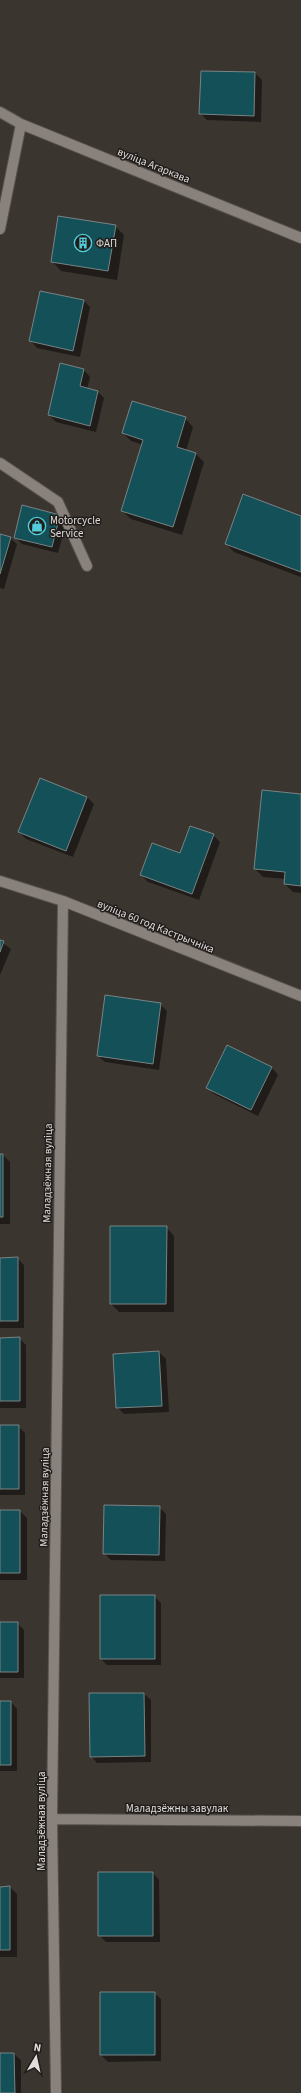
<svg xmlns="http://www.w3.org/2000/svg" width="301" height="2093" viewBox="0 0 301 2093" font-family="'Source Sans 3',sans-serif">
<style>
.shadow{fill:#0007}
.building{fill:#135057;stroke:#798384}
.lines{fill:none;stroke-linecap:round;stroke-linejoin:round}
.minor-casing{stroke:#57524e;stroke-width:12}
.minor{stroke:#88817c;stroke-width:10}
.labels{text-anchor:middle;stroke-width:3;stroke-linejoin:round;paint-order:stroke}
.street-label{font-size:11px;fill:#e0dcda;stroke:#201d1b}
.poi-label{font-size:11px;fill:#e0dcda;stroke:#201d1b;text-anchor:start}
</style>
<rect width="100%" height="100%" fill="#3b3530"/>
<path class="shadow" d="M202 72 255 73 262 80 261 122 207 120 200 113Z
M115 226 124 235 117 280 61 271 52 261Z
M84 301 90 307 80 357 37 348 31 341Z
M84 370 90 377 87 389 98 392 104 398 96 432 56 422 49 415Z
M185 418 193 427 186 451 196 454 204 462 182 535 131 519 122 511 143 445 131 441 123 433Z
M59 516 66 523 58 553 22 544 15 537Z
M301 517V577L234 552 226 544Z
M0 535 10 538 17 544 4 589 0 588Z
M301 795V893L293 892 285 884 286 879 263 877 255 869Z
M87 797 94 804 73 857 26 839 19 832Z
M213 835 220 842 199 900 148 882 141 875Z
M0 941 11 949 0 975Z
M160 1004 167 1011 159 1070 105 1062 98 1056Z
M228 1046 272 1068 278 1075 258 1116 214 1094 207 1087Z
M0 1155H3L10 1162V1224H0Z
M166 1227 174 1236V1312H119L111 1304Z
M17 1258 24 1265V1328H0V1259Z
M19 1338 26 1345V1408H0V1339Z
M159 1352 166 1359 169 1412 124 1414 117 1407Z
M0 1426H18L25 1433V1495H0Z
M159 1507 166 1514 165 1561 111 1560 104 1553Z
M0 1511H20L27 1518V1580H0Z
M154 1596 161 1603V1665H107L101 1659Z
M0 1623H17L24 1630V1678H0Z
M144 1694 151 1700V1762L97 1763 91 1756Z
M0 1702H11L17 1709V1771H0Z
M153 1873 159 1880 160 1942H106L99 1935Z
M10 1887 17 1894V1957H0V1888Z
M154 1993 161 1999V2061L108 2062 101 2055Z
M0 2054H14L21 2060V2093H0Z"/>
<path class="building" d="M201 71 255 72 254 116 199 114Z
M58 216 116 225 108 271 51 262Z
M40 291 84 300 73 351 29 341Z
M60 363 84 369 80 386 98 391 90 426 48 415Z
M132 401 186 417 177 447 196 453 173 527 121 511 143 440 122 433Z
M243 494 301 516V572L225 544Z
M22 505 60 515 52 547 14 538Z
M0 534 11 537 0 574Z
M40 778 87 797 66 851 18 832Z
M262 790 301 794V886L284 884 285 872 254 869Z
M190 826 214 834 192 894 140 875 152 843 180 853Z
M0 940 4 941 0 952Z
M105 995 161 1003 153 1064 97 1056Z
M227 1045 272 1067 251 1110 206 1088Z
M0 1154H3V1217H0Z
M110 1226H167L166 1304H110Z
M18 1257V1321H0V1258Z
M20 1337V1401H0V1338Z
M159 1351 162 1406 116 1408 113 1354Z
M0 1425H19V1489H0Z
M104 1505 160 1506 159 1555 103 1554Z
M0 1510H20V1573H0Z
M100 1595H155V1659H100Z
M0 1622H18V1672H0Z
M89 1693H144L145 1756 90 1757Z
M0 1701H11V1765H0Z
M98 1872H153V1936H98Z
M10 1886V1950H0V1887Z
M100 1992H155V2055H100Z
M0 2053H14L15 2093H0Z"/>
<g class="lines">
<defs>
<path id="minor" d="M0 112 21 124 301 238
M0 229 21 124
M0 463 58 502 87 566
M0 881 63 901 301 996
M52 1819 301 1821
M56 2093 52 1819 63 901"/>
</defs>
<use href="#minor" class="minor-casing"/>
<use href="#minor" class="minor"/>
</g>
<defs>
<symbol id="building-ring" viewBox="-11 -11 22 22"><circle r="9.5" fill="#201d1b" stroke="#53cbda" stroke-width="1.5"/><path d="M-4-6H4V6H1V3H-1V6H-4ZM-2.5-4.3h1.7v1.8h-1.7ZM.8-4.3h1.7v1.8H.8ZM-2.5-1h1.7V.8h-1.7ZM.8-1h1.7V.8H.8Z" fill="#53cbda"/></symbol>
<symbol id="shop-ring" viewBox="-11 -11 22 22"><circle r="9.5" fill="#201d1b" stroke="#53cbda" stroke-width="1.5"/><path d="M-5-2.5h2.3a2.7 3.5 0 0 1 5.4 0H5L5.5 6h-11ZM-1.5-2.5h3a1.5 2.3 0 0 0-3 0Z" fill="#53cbda"/></symbol>
</defs>
<g fill-rule="evenodd">
<use href="#building-ring" x="73" y="233" width="20" height="20"/>
<use href="#shop-ring" x="27" y="516" width="20" height="20"/>
</g>
<g class="labels">
<g class="street-label">
<text transform="translate(154 165) rotate(22)" y="4">вуліца Агаркава</text>
<text transform="translate(156 926) rotate(22)" y="4">вуліца 60 год Кастрычніка</text>
<text transform="translate(47 1173) rotate(-89)" y="4">Маладзёжная вуліца</text>
<text transform="translate(44 1497) rotate(-89)" y="4">Маладзёжная вуліца</text>
<text x="177" y="1812">Маладзёжны завулак</text>
<text transform="translate(41 1821) rotate(-90)" y="4">Маладзёжная вуліца</text>
</g>
<g class="poi-label">
<text x="96" y="247">ФАП</text>
<text x="50" y="524">Motorcycle<tspan x="50" dy="13">Service</tspan></text>
</g>
</g>
<g transform="translate(36 2057) rotate(9)" stroke="#201d1b" stroke-width="3" paint-order="stroke">
<path d="M0-3L7 15L0 10L-7 15Z" fill="#e0dcda"/>
<text y="-6" font-size="11" font-weight="bold" text-anchor="middle" fill="#e0dcda">N</text>
</g>
</svg>
